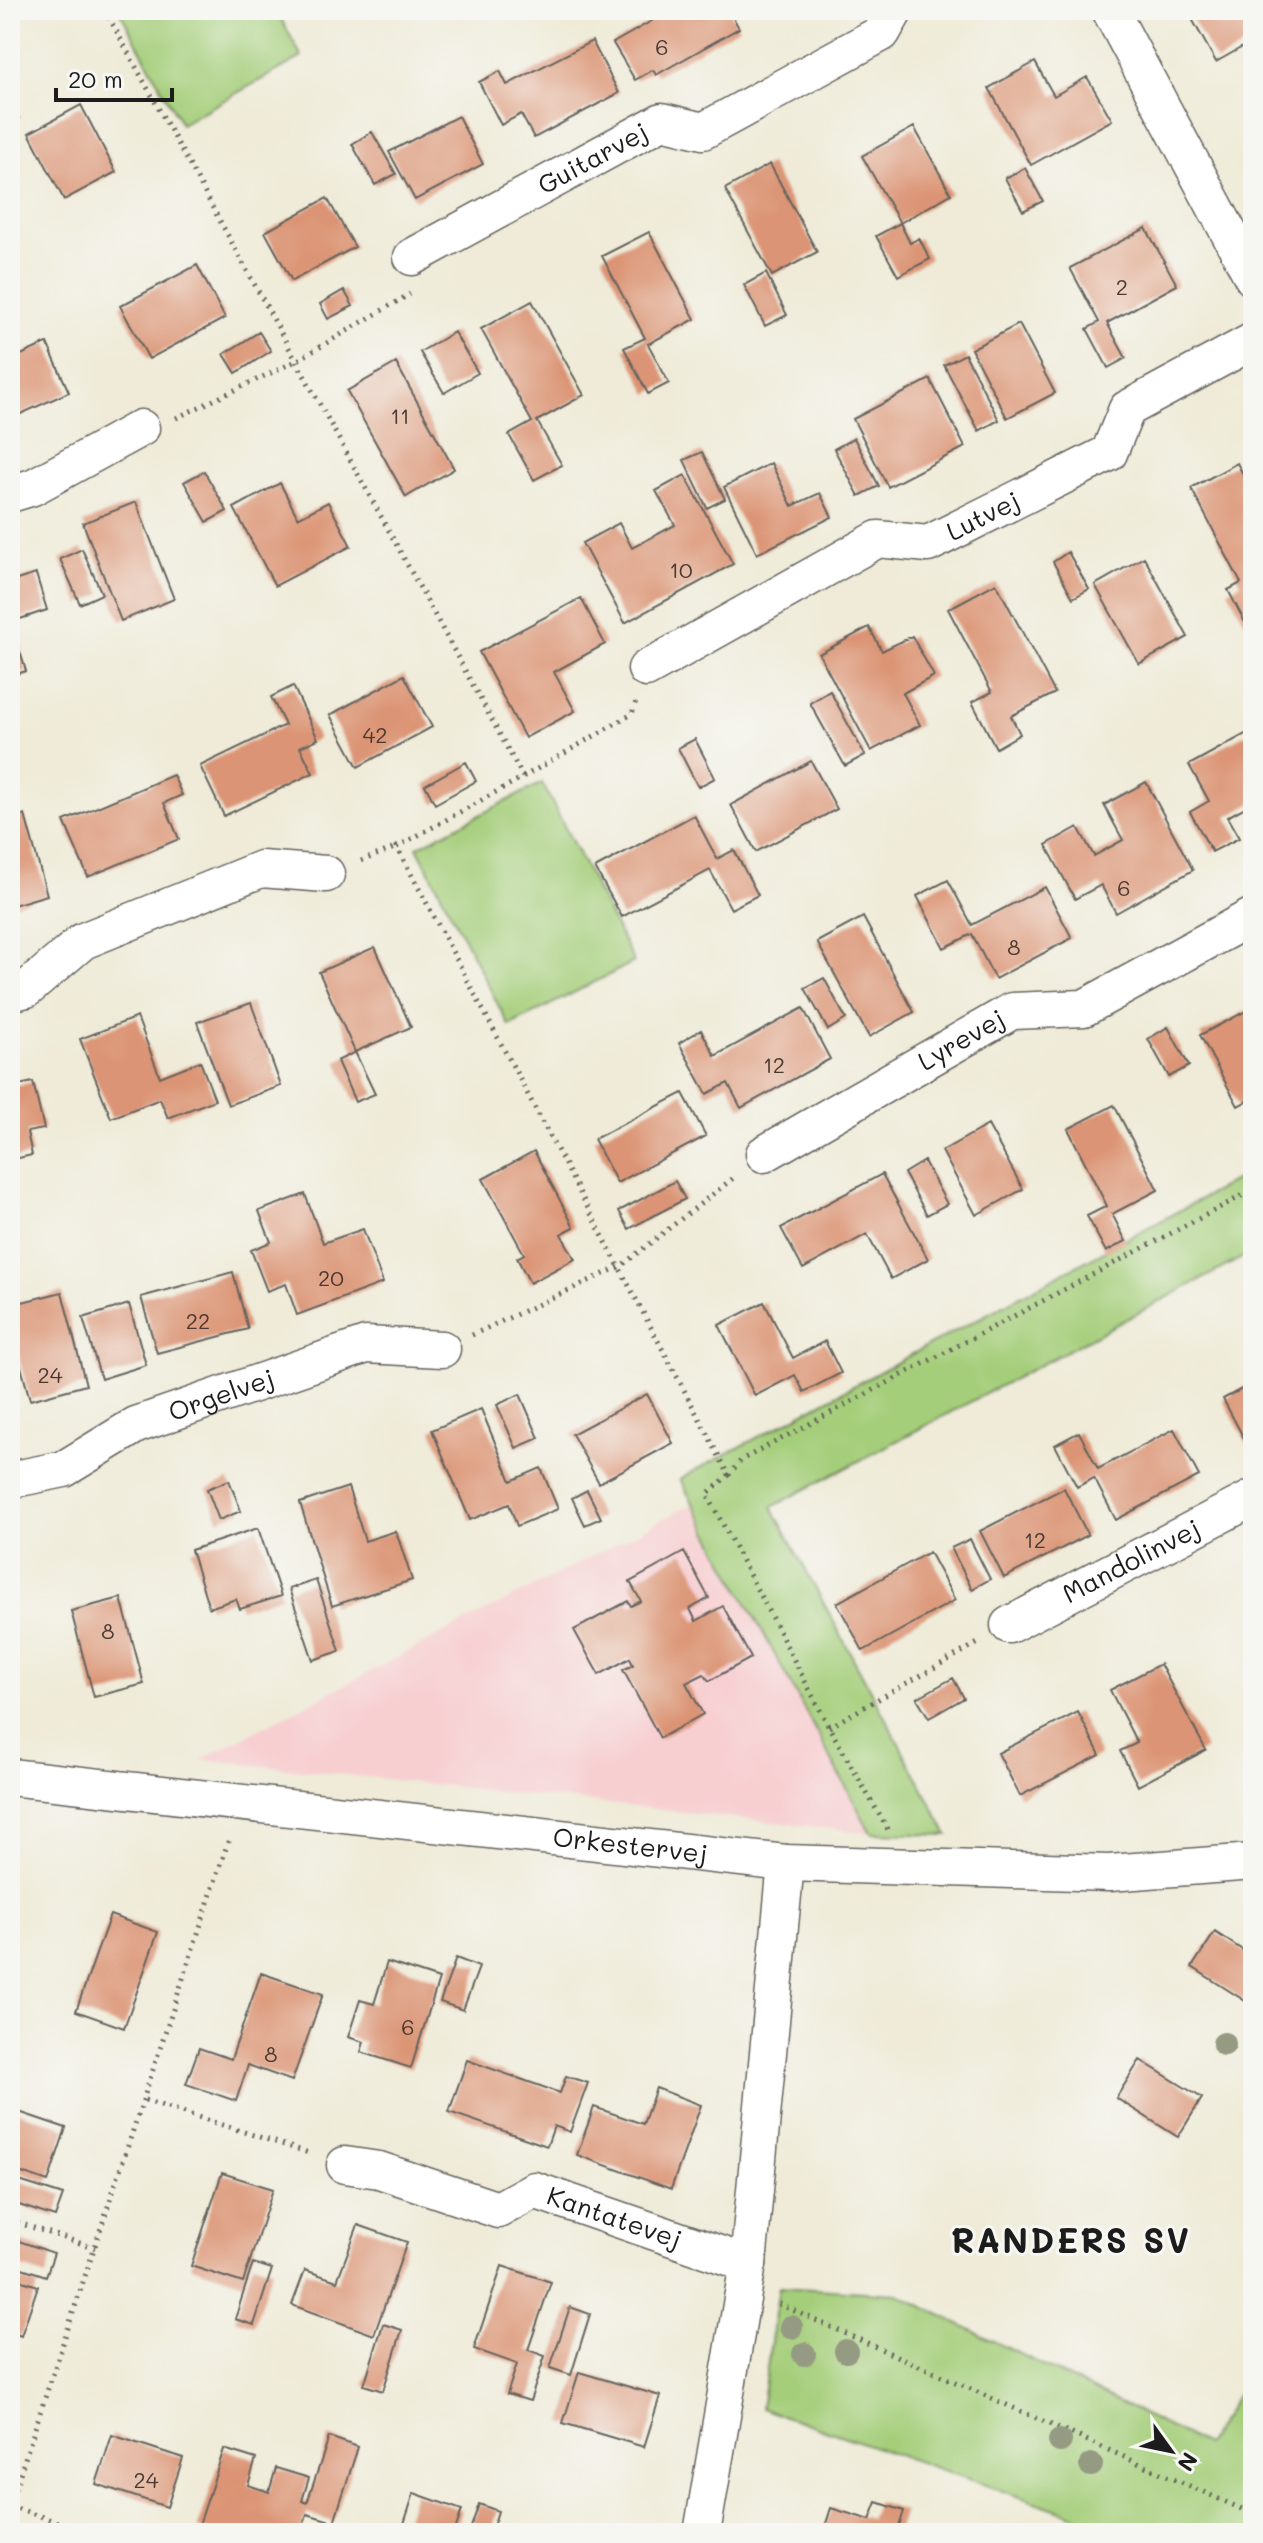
<svg xmlns="http://www.w3.org/2000/svg" width="1263" height="2543" viewBox="0 0 1263 2543" font-family="Mali,sans-serif">
<style>
.built{fill:#f7cfd1}
.green{fill:#a4ce79;stroke:#60754a;stroke-width:2}
.building{fill:#db9475}
.lines{fill:none;stroke-linecap:round;stroke-linejoin:round}
.minor-casing{stroke:#66645e;stroke-width:39}
.path{stroke:#66645e;stroke-width:5;stroke-dasharray:2 6;stroke-linecap:butt}
.minor{stroke:#fff;stroke-width:36}
.tree{fill:#959b83}
.labels{text-anchor:middle;stroke-width:6;stroke-linejoin:round;paint-order:stroke}
.number-label{font-size:22px;fill:#4c3a32}
.street-label{font-size:26px;fill:#1c1c1c;stroke:#f6f6f2}
.district-label{font-size:34px;font-weight:bold;letter-spacing:2px;fill:#1c1c1c;stroke:#f6f6f2}
</style>
<rect width="100%" height="100%" fill="#f6f6f2"/>
<filter id="ink" filterUnits="userSpaceOnUse"><feTurbulence type="fractalNoise" baseFrequency=".0125" numOctaves="2"/><feDisplacementMap in="SourceGraphic" scale="16" xChannelSelector="R" yChannelSelector="G"/><feConvolveMatrix kernelMatrix="1 2 1 2 8 2 1 2 1" color-interpolation-filters="sRGB"/></filter>
<filter id="wash" filterUnits="userSpaceOnUse"><feTurbulence type="fractalNoise" baseFrequency=".006" numOctaves="4" result="noise"/><feDisplacementMap in="SourceGraphic" scale="32" xChannelSelector="R" yChannelSelector="G"/><feGaussianBlur stdDeviation="1.8" result="paint"/><feColorMatrix in="noise" values="0 0 0 0 0 0 0 0 0 0 0 0 0 0 0 0 0 1.4 0 .05"/><feComposite in="paint" operator="in"/></filter>
<g filter="url(#wash)">
<rect width="100%" height="100%" fill="#efebd8"/>
<path class="built" d="M694 1503 871 1833 202 1759Z"/>
<path class="green" d="M119 10H276L302 57 181 124Z
M542 783 634 962 509 1026 417 847Z
M1253 1171V1252L772 1507 948 1835 871 1833 680 1479Z
M779 2287 898 2294 1205 2445 1253 2371V2533H1125L761 2408Z"/>
<g id="blocks">
<path class="building" d="M671 10H729L739 28 656 75 653 70 635 80 613 43Z
M1187 10H1253V41L1216 62Z
M592 41 619 93 534 138 521 114 501 125 479 82 500 71 507 85Z
M1035 62 1054 96 1087 77 1112 120 1031 165 989 88Z
M10 101 19 118 10 124Z
M81 105 116 172 64 200 29 133Z
M458 116 483 164 415 200 389 152Z
M914 127 951 194 900 223 862 156Z
M372 132 396 174 375 185 352 144Z
M770 164 817 252 772 276 725 189Z
M1025 168 1043 201 1023 211 1005 178Z
M327 198 355 247 292 281 265 232Z
M900 223 910 243 919 238 930 259 898 276 876 236Z
M1146 228 1177 285 1107 323 1126 358 1108 368 1087 329 1099 322 1070 268Z
M649 232 695 319 648 344 669 383 648 394 624 348 645 338 602 256Z
M197 265 225 318 149 359 120 306Z
M766 273 787 315 765 326 744 285Z
M344 290 353 306 328 319 320 304Z
M532 301 584 395 537 421 562 465 534 480 509 435 532 422 481 329Z
M1019 324 1055 393 1007 418 971 349Z
M259 332 271 351 236 373 224 354Z
M454 332 478 373 444 393 420 352Z
M47 343 69 392 10 419V360Z
M965 354 999 420 979 431 944 365Z
M396 363 454 469 406 497 347 391Z
M930 379 965 447 888 487 853 419Z
M854 438 879 486 859 496 834 449Z
M702 452 725 499 707 508 684 460Z
M771 463 792 506 820 493 832 517 757 554 724 487Z
M1237 463 1253 493V576L1247 579 1253 590V630L1250 632 1228 590 1241 583 1191 488Z
M204 471 227 511 207 522 184 482Z
M685 475 733 564 625 623 582 543 619 523 632 548 675 525 656 491Z
M280 483 298 518 328 502 351 546 275 586 234 508Z
M136 502 174 599 121 621 83 523Z
M82 549 102 594 80 604 60 559Z
M1068 552 1089 589 1073 598 1053 562Z
M1144 557 1188 637 1139 664 1095 585Z
M36 574 47 610 11 622 26 671 10 676V582Z
M996 583 1055 693 1011 716 1020 734 996 748 972 702 992 692 948 609Z
M581 598 605 644 554 672 575 711 525 738 479 652Z
M869 627 882 651 912 636 934 676 903 693 920 725 871 751 819 654Z
M404 675 432 727 358 767 330 715Z
M293 686 318 739 300 747 313 773 224 816 200 766 285 725 271 697Z
M830 691 865 755 845 766 810 703Z
M1247 733 1250 738 1253 736V803L1227 817 1239 838 1212 852 1190 812 1209 801 1189 765Z
M695 739 715 778 698 787 678 748Z
M811 761 837 809 756 852 731 805Z
M466 762 476 781 435 804 425 785Z
M173 775 182 795 164 803 179 839 88 877 64 821Z
M1146 782 1193 870 1116 913 1101 885 1075 899 1046 845 1078 827 1094 856 1123 840 1104 805Z
M25 815 47 895 10 906V819Z
M694 815 717 859 734 850 758 895 731 909 710 870 622 917 595 868Z
M948 880 972 925 1045 887 1072 938 995 979 972 934 944 948 917 896Z
M863 917 914 1012 869 1037 817 942Z
M375 947 411 1027 355 1052 319 972Z
M824 978 846 1019 828 1030 805 988Z
M251 1003 281 1086 228 1105 197 1022Z
M803 1008 830 1059 741 1108 728 1083 707 1094 679 1043 701 1030 715 1056Z
M1246 1011 1253 1024V1098L1238 1106 1200 1035Z
M137 1017 160 1077 200 1061 215 1100 168 1118 160 1099 111 1118 80 1039Z
M1168 1027 1189 1066 1169 1077 1148 1039Z
M355 1052 375 1094 355 1102 337 1061Z
M33 1082 44 1129 27 1132 32 1155 10 1160V1087Z
M683 1093 706 1136 617 1183 594 1139Z
M1114 1105 1158 1190 1112 1214 1126 1241 1106 1252 1087 1216 1107 1206 1068 1129Z
M988 1125 1023 1189 976 1215 942 1151Z
M534 1151 574 1227 561 1234 575 1259 530 1283 517 1258 524 1254 483 1179Z
M924 1161 947 1204 927 1215 904 1173Z
M882 1174 928 1259 891 1279 867 1234 803 1269 781 1228Z
M675 1181 685 1199 629 1229 619 1211Z
M305 1194 323 1243 363 1229 383 1283 297 1315 286 1284 267 1291 251 1250 271 1242 259 1211Z
M233 1272 248 1329 157 1353 141 1297Z
M62 1292 86 1385 30 1400 10 1326V1305Z
M764 1302 793 1358 825 1341 841 1373 804 1392 795 1375 755 1396 719 1325Z
M129 1304 146 1365 101 1379 83 1318Z
M1253 1383V1443L1248 1446 1223 1399Z
M520 1394 539 1438 516 1448 497 1405Z
M647 1394 673 1443 599 1483 572 1434Z
M481 1409 511 1481 541 1468 558 1509 517 1526 509 1504 470 1520 432 1430Z
M1174 1429 1199 1476 1116 1520 1094 1478 1077 1487 1055 1445 1079 1432 1098 1469Z
M229 1480 241 1511 219 1520 207 1489Z
M348 1487 365 1541 396 1531 412 1580 332 1606 300 1503Z
M1064 1488 1088 1535 1004 1578 980 1531Z
M587 1490 601 1518 585 1525 572 1498Z
M258 1528 281 1596 240 1609 236 1599 209 1608 191 1550Z
M970 1539 990 1579 972 1589 951 1548Z
M684 1552 709 1598 690 1609 696 1621 723 1606 751 1658 709 1681 704 1674 686 1683 703 1714 660 1738 623 1670 633 1665 630 1658 599 1675 574 1630 628 1601 631 1606 641 1601 630 1582Z
M929 1552 955 1600 863 1651 837 1603Z
M316 1580 340 1651 313 1660 289 1589Z
M121 1598 144 1684 94 1697 71 1611Z
M1160 1664 1206 1750 1138 1786 1120 1751 1137 1743 1110 1690Z
M953 1678 964 1698 929 1718 917 1698Z
M1078 1712 1100 1755 1020 1796 998 1753Z
M110 1915 158 1932 124 2028 76 2011Z
M1215 1932 1253 1957V2006L1192 1967Z
M456 1958 479 1967 463 2010 440 2002Z
M387 1962 439 1979 411 2068 361 2052 364 2042 348 2037 360 2000 374 2004Z
M261 1973 323 1994 292 2081 248 2065 236 2101 186 2084 199 2048 231 2059Z
M467 2060 560 2093 566 2076 588 2083 570 2132 554 2126 547 2146 449 2112Z
M1140 2060 1202 2098 1178 2137 1116 2098Z
M656 2088 701 2105 671 2189 577 2155 594 2107 643 2124Z
M10 2109 66 2128 48 2182 10 2169Z
M222 2173 273 2189 243 2283 191 2266Z
M16 2180 63 2195 55 2217 10 2202Z
M358 2225 407 2242 374 2335 292 2305 305 2270 337 2281Z
M10 2238 54 2253 46 2276 10 2264Z
M253 2263 272 2269 254 2325 235 2319Z
M502 2266 551 2282 528 2350 545 2356 530 2401 507 2394 517 2364 474 2349Z
M10 2277 38 2286 21 2336 10 2332Z
M570 2307 590 2314 571 2375 550 2368Z
M383 2324 402 2330 383 2391 364 2385Z
M579 2372 660 2396 644 2447 563 2423Z
M112 2435 183 2458 167 2507 96 2484Z
M329 2437 358 2447 334 2522 307 2514 301 2533H213L198 2528 224 2449 256 2459 248 2485 269 2492 276 2468 309 2478 302 2501 307 2503Z
M414 2493 462 2510 454 2533H401Z
M877 2502 904 2511 897 2533H823L831 2508 870 2520Z
M479 2504 498 2511 491 2533H469Z"/>
</g>
</g>
<g filter="url(#ink)">
<use href="#blocks" fill-opacity="0" stroke="#66645e" stroke-width="2"/>
<g class="lines">
<defs>
<g id="minor">
<path d="M1110 10 1253 278"/>
<path id="s1" d="M412 257 662 121 703 131 882 33 895 10"/>
<path d="M10 494 33 487 141 428"/>
<path id="s2" d="M646 669 878 539 928 544 1109 453 1127 409 1253 341"/>
<path d="M10 993 27 989 83 941 261 869 326 874"/>
<path id="s3" d="M764 1154 1012 1011 1084 1008 1253 916"/>
<path id="s4" d="M10 1480 64 1469 136 1425 366 1345 442 1349"/>
<path id="s5" d="M1009 1625 1253 1498"/>
<path id="s6" d="M10 1777 786 1863 1109 1873 1253 1862"/>
<path id="s7" d="M345 2165 379 2170 498 2210 534 2190 748 2264"/>
<path d="M702 2533 748 2264 786 1863"/>
</g>
</defs>
<use href="#minor" class="minor-casing"/>
<path class="path" d="M105 10 523 777 397 847 729 1475 707 1494 829 1727 888 1830
M176 418 296 361 410 294
M523 777 632 714 636 701
M361 861 397 847
M472 1335 621 1266 736 1176
M729 1475 741 1460 1253 1190
M829 1727 978 1643
M145 2100 312 2154
M10 2220 95 2248
M779 2304 1253 2514
M10 2504 229 1839
M10 2506 90 2533"/>
<use href="#minor" class="minor"/>
</g>
<g class="tree">
<circle cx="1224" cy="2044" r="12"/>
<circle cx="791" cy="2327" r="12"/>
<circle cx="846" cy="2351" r="12"/>
<circle cx="804" cy="2354" r="12"/>
<circle cx="1060" cy="2441" r="12"/>
<circle cx="1091" cy="2465" r="12"/>
</g>
</g>
<g class="labels">
<g class="number-label">
<text x="662" y="55">6</text>
<text x="1122" y="295">2</text>
<text x="400" y="424">11</text>
<text x="681" y="578">10</text>
<text x="375" y="743">42</text>
<text x="1124" y="896">6</text>
<text x="1014" y="955">8</text>
<text x="774" y="1073">12</text>
<text x="331" y="1286">20</text>
<text x="198" y="1329">22</text>
<text x="50" y="1383">24</text>
<text x="1035" y="1548">12</text>
<text x="108" y="1639">8</text>
<text x="408" y="2035">6</text>
<text x="271" y="2062">8</text>
<text x="146" y="2488">24</text>
</g>
<g class="street-label">
<text dy="9" stroke="none"><textPath href="#s1" startOffset="206">Guitarvej</textPath></text>
<text dy="9" stroke="none"><textPath href="#s2" startOffset="378">Lutvej</textPath></text>
<text dy="9" stroke="none"><textPath href="#s3" startOffset="228">Lyrevej</textPath></text>
<text dy="9" stroke="none"><textPath href="#s4" startOffset="230">Orgelvej</textPath></text>
<text dy="9" stroke="none"><textPath href="#s5" startOffset="138">Mandolinvej</textPath></text>
<text dy="9" stroke="none"><textPath href="#s6" startOffset="624">Orkestervej</textPath></text>
<text dy="9" stroke="none"><textPath href="#s7" startOffset="286">Kantatevej</textPath></text>
</g>
<g class="district-label">
<text x="1071" y="2253">RANDERS SV</text>
</g>
</g>
<rect width="1263" height="2543" fill="none" stroke="#f6f6f2" stroke-width="40"/>
<g transform="translate(1171 2451) rotate(123)" stroke="#f6f6f2" stroke-width="6" paint-order="stroke">
<path d="M0-6L14 30L0 20L-14 30Z" fill="#1c1c1c"/>
<text y="-12" font-size="22" font-weight="bold" text-anchor="middle" fill="#1c1c1c">N</text>
</g>
<path d="M56 88v12h116v-12" fill="none" stroke="#1c1c1c" stroke-width="4"/>
<text x="68" y="88" font-size="24" fill="#1c1c1c" stroke="#f6f6f2" stroke-width="6" paint-order="stroke">20 m</text>
</svg>
